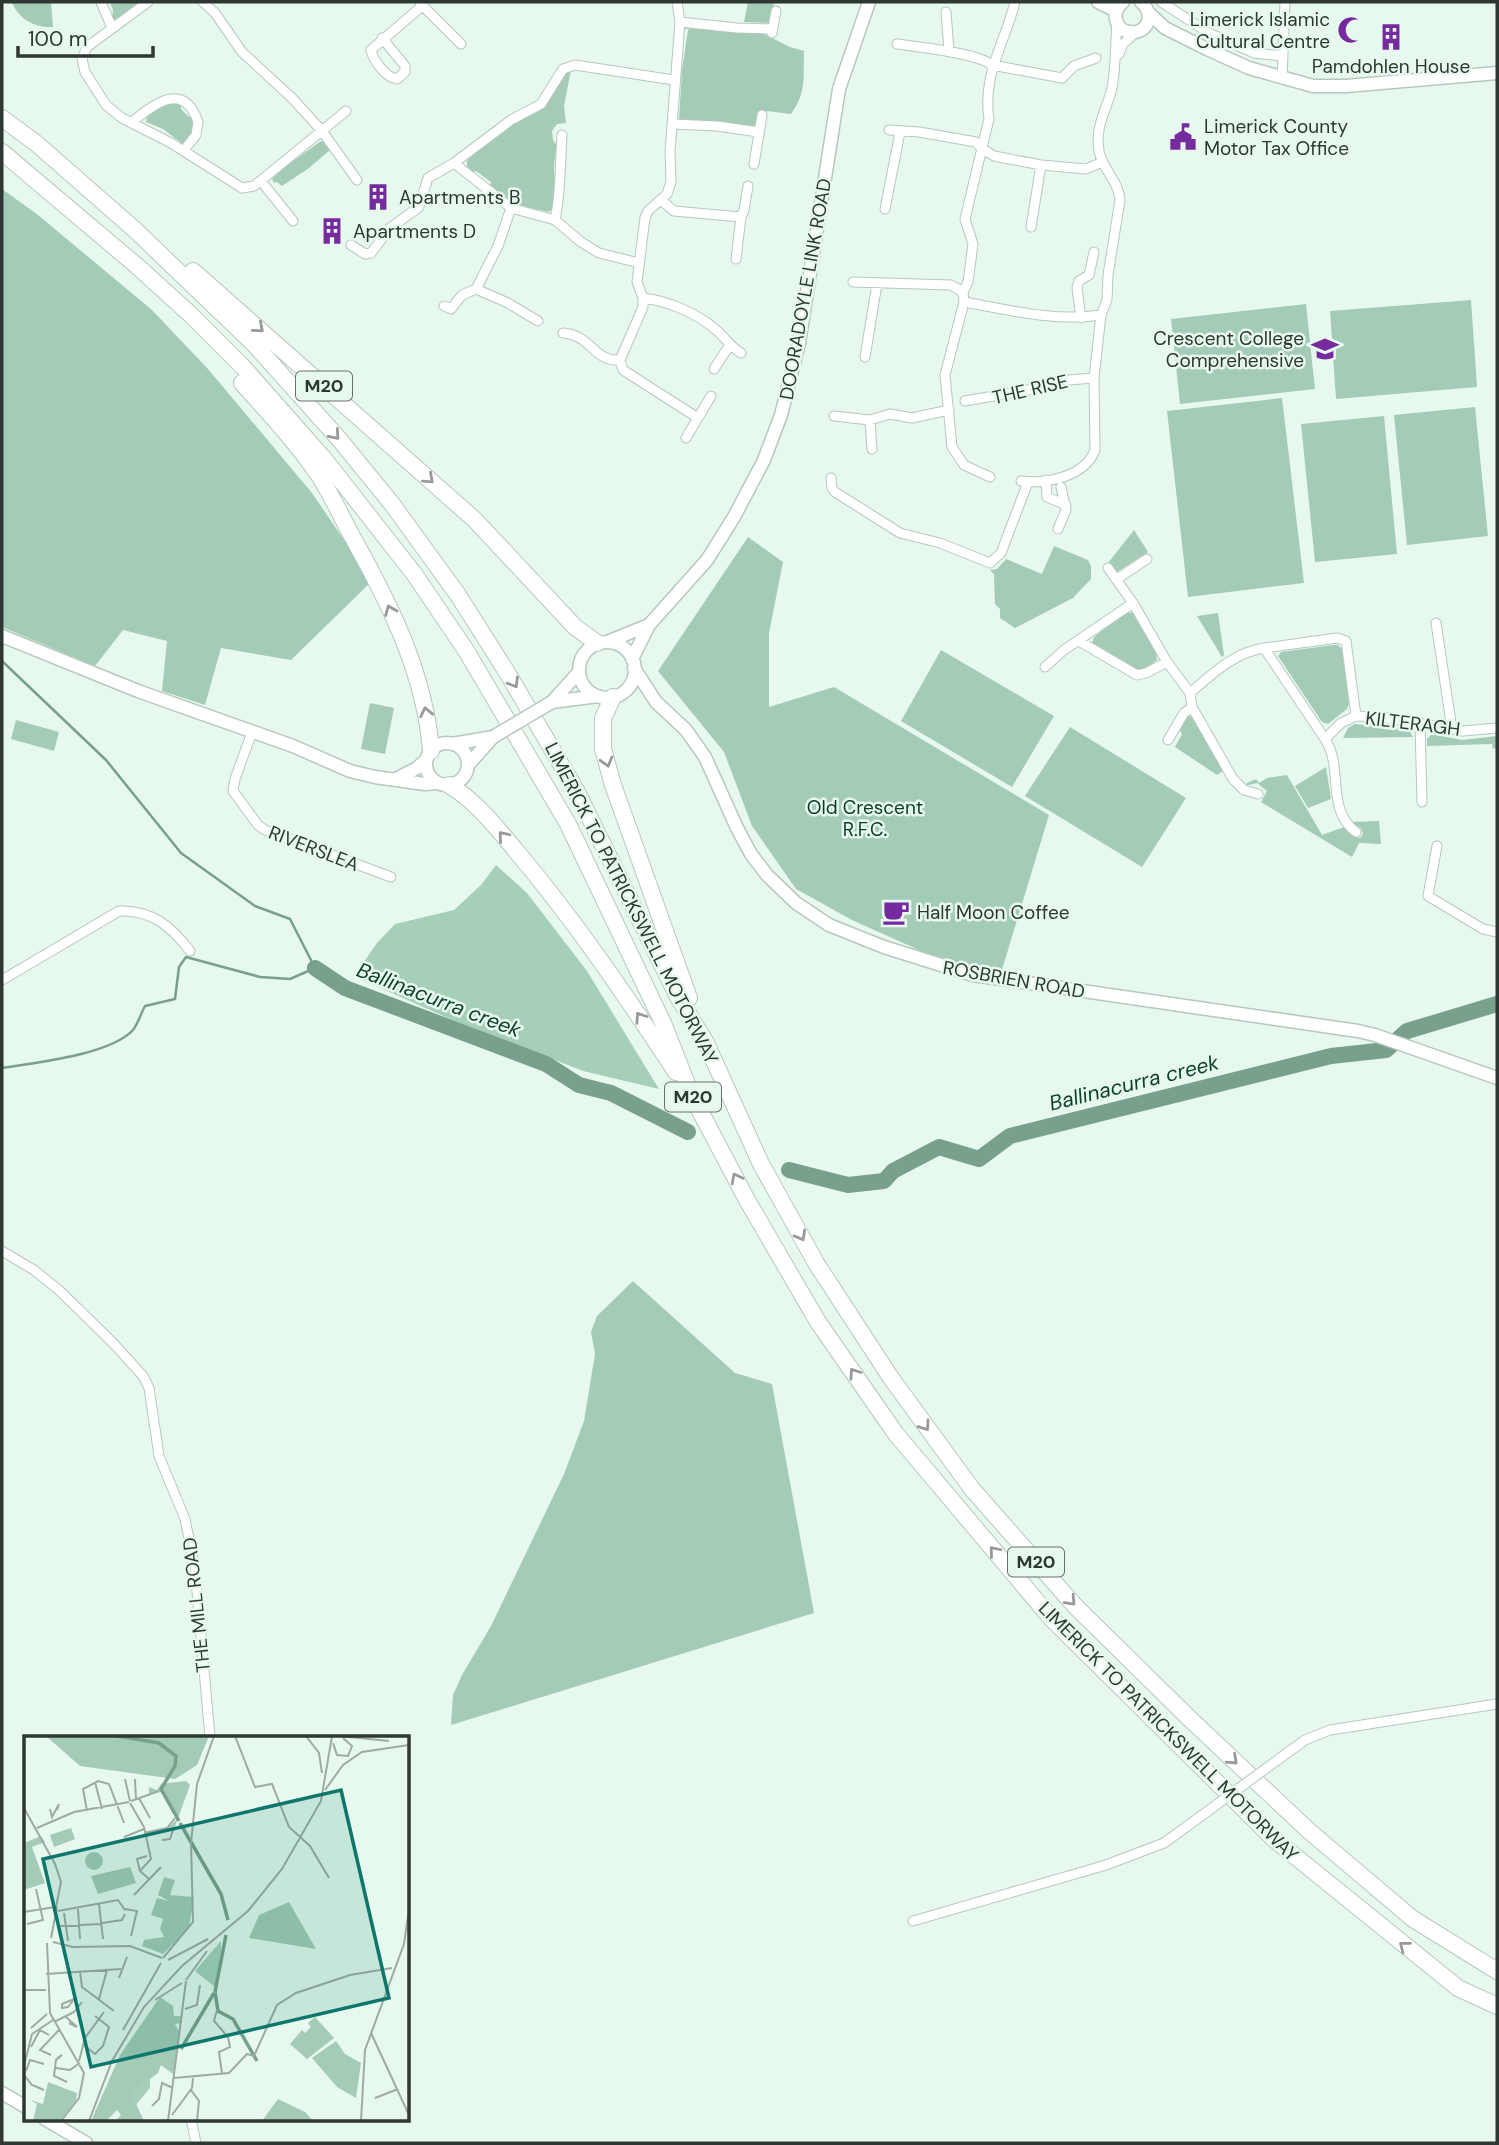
<svg xmlns="http://www.w3.org/2000/svg" width="1499" height="2145" viewBox="0 0 1499 2145" font-family="'DM Sans',sans-serif">
<style>
.green{fill:#a4cbb5}
.forest{fill:#a6cfb8}
.lines{fill:none;stroke-linecap:round;stroke-linejoin:round}
.stream{stroke:#79a08b;stroke-width:2.5}
.river{stroke:#79a08b;stroke-width:16}
.street-casing{stroke:#b6c8be;stroke-width:11}
.secondary-casing{stroke:#b6c8be;stroke-width:15}
.highway-casing{stroke:#b6c8be;stroke-width:18}
.street{stroke:#fff;stroke-width:9}
.secondary{stroke:#fff;stroke-width:12}
.highway{stroke:#fff;stroke-width:16}
.street-bridge-casing{stroke:#b6c8be;stroke-width:11;stroke-linecap:butt}
.secondary-bridge-casing{stroke:#b6c8be;stroke-width:15;stroke-linecap:butt}
.street-bridge{stroke:#fff;stroke-width:9}
.secondary-bridge{stroke:#fff;stroke-width:12}
.oneway{stroke:#979b98}
.labels{text-anchor:middle;stroke-width:5;stroke-linejoin:round;paint-order:stroke}
.shield{fill:#e7f9ee;stroke:#66716a;stroke-width:2}
.shield-label{font-size:18px;font-weight:bold;fill:#2f3732}
.poi-label{font-size:19px;fill:#2f3732;stroke:#e7f9ee;text-anchor:start}
.street-label{font-size:19px;fill:#2f3732;stroke:#e7f9ee}
.park-label{font-size:19px;fill:#063c26;stroke:#e7f9ee}
.water-label{font-size:21px;font-style:italic;fill:#0d412b;stroke:#e7f9ee}
.inset-river{fill:none;stroke:#79a08b;stroke-width:3.5}
.inset-road{fill:none;stroke:#9daba3;stroke-width:2}
.view{fill:#0f766e;fill-opacity:0.15;stroke:#0f766e;stroke-width:3.5}
.inset-edge{fill:none;stroke:#2f3732;stroke-width:3.5}
</style>
<rect width="100%" height="100%" fill="#e7f9ee"/>
<path class="green" d="M12 2H51L53 27C35 28 18 19 12 2Z
M110 2H142L116 20 112 18 113 10Z
M748 2H774L771 23 744 22Z
M692 27 762 33 790 47 804 51C803 77 807 92 791 114L767 111 752 128 679 120 682 70 688 30Z
M571 70 564 106 566 123 557 124 552 131 553 140 557 146C556 153 554 161 554 169 554 183 562 202 549 212L513 204 490 185 491 182 476 171 473 172 467 168V161C481 145 499 132 518 121 526 116 535 115 542 109 555 98 555 76 571 70Z
M170 103 181 105V109L189 117H193C196 128 193 139 183 144L163 129 146 122 147 114Z
M321 141 326 143 330 150 309 168 282 186 277 182 274 183 272 179 283 168Z
M2 189 38 215 152 310 208 369 312 493 372 581 291 660 221 648 205 705 162 691 167 641 123 630 95 666 2 627Z
M1471 300 1477 387 1336 399 1330 311Z
M1306 304 1315 389 1180 404 1171 319Z
M1282 398 1304 583 1188 597 1167 411Z
M1475 407 1488 536 1407 545 1394 415Z
M1384 416 1397 554 1315 562 1301 424Z
M1134 530 1148 552 1117 572 1108 563Z
M748 537 783 562 769 633V707L834 687 1049 815 1001 973 985 971 930 955 852 920 796 889 752 826 724 752 658 671Z
M1054 546 1088 560 1091 566V579L1073 598 1015 628 1000 618V609L995 604 994 574 990 570 997 569 1006 559 1042 574Z
M1126 612 1133 613 1156 653 1157 660 1145 669 1138 670 1092 643 1094 637Z
M1218 613 1224 655 1222 657 1197 616Z
M1333 645H1338L1342 649 1349 704 1347 709 1328 724 1322 722 1278 656 1281 652Z
M941 650 1054 716 1012 787 901 721Z
M370 703 394 708 385 754 361 749Z
M1187 716 1193 717 1225 770 1217 775 1175 747 1182 734 1179 729Z
M16 720 59 732 54 751 11 739Z
M1355 724 1409 730 1413 737 1343 738 1348 728Z
M1070 727 1186 798 1142 867 1025 796Z
M1432 734 1462 740 1497 736V748L1493 749 1492 744 1427 746V739Z
M1326 767 1331 799 1308 808 1295 786Z
M1287 775 1322 835 1344 827 1353 836 1360 838 1363 834 1361 828 1350 822 1379 821 1381 844 1359 843 1352 857 1261 802 1267 791 1257 783 1245 786 1247 783 1256 779 1259 783 1267 778Z
M633 1281 735 1373 772 1384 814 1613 451 1725 453 1695 462 1675 491 1626 564 1474 584 1421 595 1354 591 1332 597 1316Z"/>
<path class="forest" d="M496 865 527 893 587 971 659 1089 583 1071 450 1019 354 976 377 943 395 924 454 910 481 885Z"/>
<g class="lines">
<path class="stream" d="M2 661 106 760 181 853 255 906 290 919 315 968 290 979 260 977 186 957 179 967 175 999 145 1006C141 1013 138 1024 133 1030 110 1055 34 1063 2 1068"/>
<path class="river" d="M315 968 345 988 546 1064 579 1085 611 1093 688 1132
M789 1170 848 1185 884 1181 893 1171 939 1147 979 1159 1010 1136 1331 1056 1386 1050 1407 1031 1497 1004"/>
<defs>
<path id="street" d="M101 2 112 28
M148 2 87 47 82 59 85 72 106 105 122 118 171 143 242 188 254 186 346 111
M203 2 215 13 242 52 292 98 322 131 357 180
M1161 2 1209 33 1254 53 1283 56
M420 3 461 44
M946 12 949 51
M680 22 737 28 773 29
M772 33 776 11
M382 38 405 66V72L397 79C386 78 373 60 371 50L422 6
M897 44C918 47 978 53 992 65L1062 78 1074 66 1096 58
M1119 54 1123 44 1135 33
M1282 79 1285 2
M131 123C153 104 184 80 198 122L196 135 184 150
M672 124 717 126 759 132
M889 130 919 132 976 142 981 148 994 156 1041 165 1086 169 1102 162
M454 163 511 208 555 220 581 242 599 253 639 263
M754 164 762 115
M261 181 293 221
M661 200 674 211 741 217
M885 209 900 132
M555 220C561 192 560 164 562 135
M1031 227 1041 165
M351 245 365 254 371 253 390 228 419 207 428 178 454 163 511 120 541 104 563 69 575 65 674 80
M736 259 741 217 744 210 748 186
M853 282 951 285 963 292 964 302C1009 310 1056 322 1101 315
M476 289 508 303 538 321
M963 292 968 282 973 244 965 219 989 119C982 74 1005 43 1015 2
M643 298C668 301 697 313 716 330 726 338 729 346 741 353
M964 302 945 375 952 447 964 465 990 477
M444 306 451 309 462 295 476 289 498 246 511 208
M1081 318 1077 288 1079 281 1089 275 1094 252
M563 333C592 335 593 362 620 360
M865 357 877 284
M620 360 643 307V298L637 282 645 218 648 211 667 194 671 182 670 151 680 22 677 2
M620 360 623 370 698 418
M714 369 729 346
M965 401 1045 387 1056 381 1094 378
M834 416 870 420 890 414 912 418 949 410
M870 420 872 449
M686 438 711 396
M831 478 832 488 835 492 900 533 940 543 990 563 1001 553 1028 482
M1046 480 1047 497 1066 505
M1021 481C1046 484 1085 477 1095 450L1094 378 1101 315 1107 300 1108 275 1120 200C1119 181 1102 169 1099 151 1095 125 1106 112 1112 88 1116 67 1115 46 1117 24
M1058 529 1066 510 1061 487
M1108 568 1133 603 1167 662 1190 693 1192 707 1233 779 1244 790 1258 794
M1117 579 1147 559
M1436 623 1452 729
M1079 641 1137 675 1146 673 1167 662
M1264 648 1337 638 1346 641 1356 716
M1045 667 1064 650 1133 603
M1190 693C1212 674 1235 652 1264 648L1325 739 1341 723 1356 716 1388 718 1463 731 1497 728
M1420 724 1422 802
M252 732 235 779 233 791 258 825 265 830 391 877
M1325 739C1344 767 1325 809 1356 832
M1168 740 1184 713 1192 707
M1437 846 1428 896 1483 929 1497 932
M2 980 119 911C152 910 171 926 190 951
M2 1251 34 1270 60 1291 114 1344 143 1376 149 1388 159 1456 185 1519 195 1569 210 1737
M1283 1756 1305 1740 1330 1730 1497 1704
M913 1921 1106 1865 1164 1843 1197 1819
M191 2119 196 2143"/>
<path id="secondary" d="M1098 2 1116 11
M1123 2C1114 10 1113 19 1121 29 1142 41 1159 18 1141 2
M1148 12 1165 28 1207 49 1249 68 1313 86H1346L1497 73
M2 636 138 691 293 746 350 771 375 777 425 784 438 783
M607 642 649 625
M579 670a28 28 0 1 1 56 0a28 28 0 1 1-56 0Z
M632 659 649 625 707 560 734 517 764 460 781 415 799 343 839 89 869 2
M634 668 656 702 686 730 705 757 737 828 751 854 767 875 796 903 829 925 884 947 973 975 1358 1031 1375 1035 1497 1078
M552 702 598 696
M552 702 579 672
M426 764a21 21 0 1 1 42 0a21 21 0 1 1-42 0Z
M452 744 493 737
M468 765 493 737
M396 779 417 768 427 759
M2 2093 26 2107
M45 2119 86 2143"/>
<path id="highway" d="M2 118 37 144 134 229 255 345 339 439 392 504 458 595 508 674 576 790 677 995 706 1043 761 1164 816 1263 891 1378 972 1489 1075 1606 1190 1719 1309 1831 1413 1919 1497 1971
M2 152 137 266 191 315 243 367 325 460 415 575 467 652 568 824 663 1023 691 1094 747 1200 818 1322 896 1434 1051 1618 1275 1840 1458 1988 1497 2006
M193 271 475 520 575 627 597 643
M242 383C269 413 297 443 320 477 332 496 342 518 353 538 390 604 425 674 431 751
M613 697 603 718V749L613 785 689 998
M449 785C477 802 496 827 517 852 576 922 626 996 676 1072"/>
</defs>
<use href="#street" class="street-casing"/>
<use href="#secondary" class="secondary-casing"/>
<use href="#highway" class="highway-casing"/>
<use href="#street" class="street"/>
<use href="#secondary" class="secondary"/>
<use href="#highway" class="highway"/>
<defs>
<path id="street-bridge" d="M1197 1819 1283 1756"/>
<path id="secondary-bridge" d="M493 737 552 702"/>
</defs>
<use href="#street-bridge" class="street-bridge-casing"/>
<use href="#secondary-bridge" class="secondary-bridge-casing"/>
<use href="#street-bridge" class="street-bridge"/>
<use href="#secondary-bridge" class="secondary-bridge"/>
</g>
<defs><path id="oneway-chevron" d="M-2-3.5L2.5 0L-2 3.5" fill="none" stroke-width="1.6" stroke-linecap="round" stroke-linejoin="round" transform="scale(1.75)"/></defs>
<g class="oneway">
<use href="#oneway-chevron" transform="translate(259 328) rotate(41)"/>
<use href="#oneway-chevron" transform="translate(335 435) rotate(49)"/>
<use href="#oneway-chevron" transform="translate(429 479) rotate(42)"/>
<use href="#oneway-chevron" transform="translate(390 610) rotate(-112)"/>
<use href="#oneway-chevron" transform="translate(514 683) rotate(59)"/>
<use href="#oneway-chevron" transform="translate(426 712) rotate(-102)"/>
<use href="#oneway-chevron" transform="translate(607 762) rotate(74)"/>
<use href="#oneway-chevron" transform="translate(503 836) rotate(-130)"/>
<use href="#oneway-chevron" transform="translate(640 1017) rotate(-124)"/>
<use href="#oneway-chevron" transform="translate(736 1178) rotate(-117)"/>
<use href="#oneway-chevron" transform="translate(801 1236) rotate(61)"/>
<use href="#oneway-chevron" transform="translate(854 1373) rotate(-124)"/>
<use href="#oneway-chevron" transform="translate(925 1426) rotate(55)"/>
<use href="#oneway-chevron" transform="translate(994 1551) rotate(-130)"/>
<use href="#oneway-chevron" transform="translate(1071 1601) rotate(47)"/>
<use href="#oneway-chevron" transform="translate(1233 1760) rotate(43)"/>
<use href="#oneway-chevron" transform="translate(1404 1946) rotate(-142)"/>
</g>
<defs>
<symbol id="mosque-bare" viewBox="-9 -9 18 18"><path d="M3.5-4.9A6 6 0 1 0 3.5 4.9A5 5 0 1 1 3.5-4.9Z" fill="#752b9e" stroke="#e7f9ee" stroke-width="2.5" paint-order="stroke"/></symbol>
<symbol id="building-bare" viewBox="-9 -9 18 18"><path d="M-4-6H4V6H1V3H-1V6H-4ZM-2.5-4.3h1.7v1.8h-1.7ZM.8-4.3h1.7v1.8H.8ZM-2.5-1h1.7V.8h-1.7ZM.8-1h1.7V.8H.8Z" fill="#752b9e" stroke="#e7f9ee" stroke-width="2.5" paint-order="stroke"/></symbol>
<symbol id="civic-bare" viewBox="-9 -9 18 18"><path d="M-.6-6.5H3V-4.5H.6V-3L4-1V1h2V6H-6V1h2V-1L-.6-3ZM-1.2 2.5V6h2.4V2.5Z" fill="#752b9e" stroke="#e7f9ee" stroke-width="2.5" paint-order="stroke"/></symbol>
<symbol id="school-bare" viewBox="-9 -9 18 18"><path d="M0-5L7-2L0 1L-7-2ZM-4 1L0 2.5L4 1V4Q0 6-4 4Z" fill="#752b9e" stroke="#e7f9ee" stroke-width="2.5" paint-order="stroke"/></symbol>
<symbol id="cafe-bare" viewBox="-9 -9 18 18"><path d="M-5.5-4.5H6V0H3Q3 3.5 0 3.5H-2.5Q-5.5 3.5-5.5 0ZM3-3.2v2h1.7v-2ZM-6 4.5H4V6H-6Z" fill="#752b9e" stroke="#e7f9ee" stroke-width="2.5" paint-order="stroke"/></symbol>
</defs>
<g fill-rule="evenodd">
<use href="#mosque-bare" x="1332" y="11" width="38" height="38"/>
<use href="#building-bare" x="1372" y="18" width="38" height="38"/>
<use href="#civic-bare" x="1164" y="118" width="38" height="38"/>
<use href="#building-bare" x="359" y="178" width="38" height="38"/>
<use href="#building-bare" x="313" y="212" width="38" height="38"/>
<use href="#school-bare" x="1306" y="330" width="38" height="38"/>
<use href="#cafe-bare" x="877" y="893" width="38" height="38"/>
</g>
<g class="labels">
<g class="shield">
<rect x="296" y="371.5" width="56" height="29" rx="5"/>
<rect x="665" y="1082.5" width="56" height="29" rx="5"/>
<rect x="1008" y="1547.5" width="56" height="29" rx="5"/>
</g>
<g class="shield-label">
<text x="324" y="392">M20</text>
<text x="693" y="1103">M20</text>
<text x="1036" y="1568">M20</text>
</g>
<g class="poi-label">
<text x="1330" y="26" text-anchor="end">Limerick Islamic<tspan x="1330" dy="22">Cultural Centre</tspan></text>
<text x="1391" y="73" text-anchor="middle">Pamdohlen House</text>
<text x="1204" y="133">Limerick County<tspan x="1204" dy="22">Motor Tax Office</tspan></text>
<text x="399" y="204">Apartments B</text>
<text x="353" y="238">Apartments D</text>
<text x="1304" y="345" text-anchor="end">Crescent College<tspan x="1304" dy="22">Comprehensive</tspan></text>
<text x="917" y="919">Half Moon Coffee</text>
</g>
<g class="street-label">
<text transform="translate(805 289) rotate(-80)" y="7">DOORADOYLE LINK ROAD</text>
<text transform="translate(1030 389) rotate(-13)" y="7">THE RISE</text>
<text transform="translate(1413 723) rotate(7)" y="7">KILTERAGH</text>
<text transform="translate(314 848) rotate(21)" y="7">RIVERSLEA</text>
<text transform="translate(632 903) rotate(63)" y="7">LIMERICK TO PATRICKSWELL MOTORWAY</text>
<text transform="translate(1014 979) rotate(10)" y="7">ROSBRIEN ROAD</text>
<text transform="translate(196 1605) rotate(-96)" y="7">THE MILL ROAD</text>
<text transform="translate(1169 1731) rotate(45)" y="7">LIMERICK TO PATRICKSWELL MOTORWAY</text>
</g>
<g class="park-label">
<text x="865" y="814">Old Crescent<tspan x="865" dy="22">R.F.C.</tspan></text>
</g>
<g class="water-label">
<text transform="translate(439 1000) rotate(21)" y="7">Ballinacurra creek</text>
<text transform="translate(1134 1083) rotate(-14)" y="7">Ballinacurra creek</text>
</g>
</g>
<g transform="translate(24 1736)">
<rect width="385" height="385" fill="#e7f9ee"/>
<path d="M22 0H185L173 29 151 43 56 30ZM162 45 166 49 149 96 145 91 153 83 137 56 125 58V51L133 54 137 48ZM47 92 51 103 30 111 26 99ZM17 100 21 106 8 111 21 147 0 154V107ZM61 125a9 9 0 1 1 18 0a9 9 0 1 1-18 0ZM106 131 112 147 74 158 67 140ZM140 141 151 144 146 159 170 161 165 192 139 218 118 210 120 204 140 201 136 193 139 183 127 179 133 162 145 165 134 159ZM265 166 292 213 225 202 235 179ZM136 261 149 270 150 280H158V287L151 288 156 297 149 338 137 329 134 337 107 357 120 385H91L97 379 93 374 82 385H67L96 319ZM291 281 310 302 283 323 266 308 278 294 281 297 287 291 284 287ZM312 305 321 318 337 327 332 362 313 351 288 322ZM24 346 53 357 52 364 36 385H9L13 368 6 364 19 368ZM254 363 281 376 289 385H238Z" fill="#a4cbb5"/>
<path d="M197 205V216L191 251 171 235ZM126 343V352L112 369 106 357Z" fill="#a6cfb8"/>
<path class="inset-river" d="M93 0 135 7 152 20 151 30 137 53 155 85M156 87 197 158 204 184M191 256 194 275 209 283 233 325M191 256 202 199M157 313 190 257"/>
<path class="inset-road" d="M211 0 231 51 248 48 265 91 286 110 305 142M282 0 295 17 298 37M315 0 365 5M309 7 313 19 324 20 328 10 319 2M101 43 106 65M111 43 112 64M71 46 78 73M301 54 319 29 338 16 385 9M115 62 126 82M107 65 135 55M106 67 120 91 127 123 116 135 125 143M0 72 31 128 37 146 32 171M26 73 28 81 35 68 33 74M63 75 59 53 74 45 85 48 100 87M13 92 50 76 105 66M120 97 143 92 151 82M100 101 120 93M138 104 146 103 149 94 143 92M116 135 113 123 123 120M110 159 137 131M75 168 79 203M54 173 56 203M101 173 113 175 107 200M34 175 94 164 101 174M0 176 31 171M40 177 44 205M78 187 98 184 101 178M3 188 19 184 12 153M34 190 77 188M27 202 33 171 32 176M29 206 49 211 106 210 138 222M23 207 26 277 60 337 55 362 37 385M139 222 169 186 167 107 173 48 190 0M144 224 184 203M56 235 58 251 90 275M22 238 97 233M95 242 103 221M162 244 183 215M0 254H22M50 263 44 271 38 272V268ZM75 263 83 234M131 264 158 247M161 273 173 269 176 249M193 274 190 285 204 301 206 311 195 316 198 338M42 281 53 291 45 287M30 286 50 276 58 266M7 292 23 278M99 294 137 227M347 297 385 379M61 310 71 318 79 310 85 291 71 280M7 311 16 294 25 299M27 319 16 314 35 294M33 322 38 319 32 324 30 340 43 346M55 325 61 302 80 276M0 330 8 298 29 284M32 332 46 334 56 327M2 335 6 324 20 328M0 339 8 349 20 354M150 342 205 337 223 318 230 320 253 269 272 257 326 239 368 232M167 354 175 365 173 385M351 362 374 353M128 370 135 363 138 347 149 352M148 379 168 352 169 342M65 385 88 325 120 271 158 230 224 175 258 133 297 65 308 0M144 385 162 245M337 385 341 314 380 208 385 173"/>
<path class="view" d="M317 54 365 262 67 331 19 123Z"/>
<rect width="385" height="385" class="inset-edge"/>
</g>
<rect width="1499" height="2145" fill="none" stroke="#2f3732" stroke-width="7"/>
<path d="M18 46v10h135v-10" fill="none" stroke="#2f3732" stroke-width="3.5"/>
<text x="28" y="46" font-size="21" fill="#2f3732" stroke="#e7f9ee" stroke-width="5" paint-order="stroke">100 m</text>
</svg>
